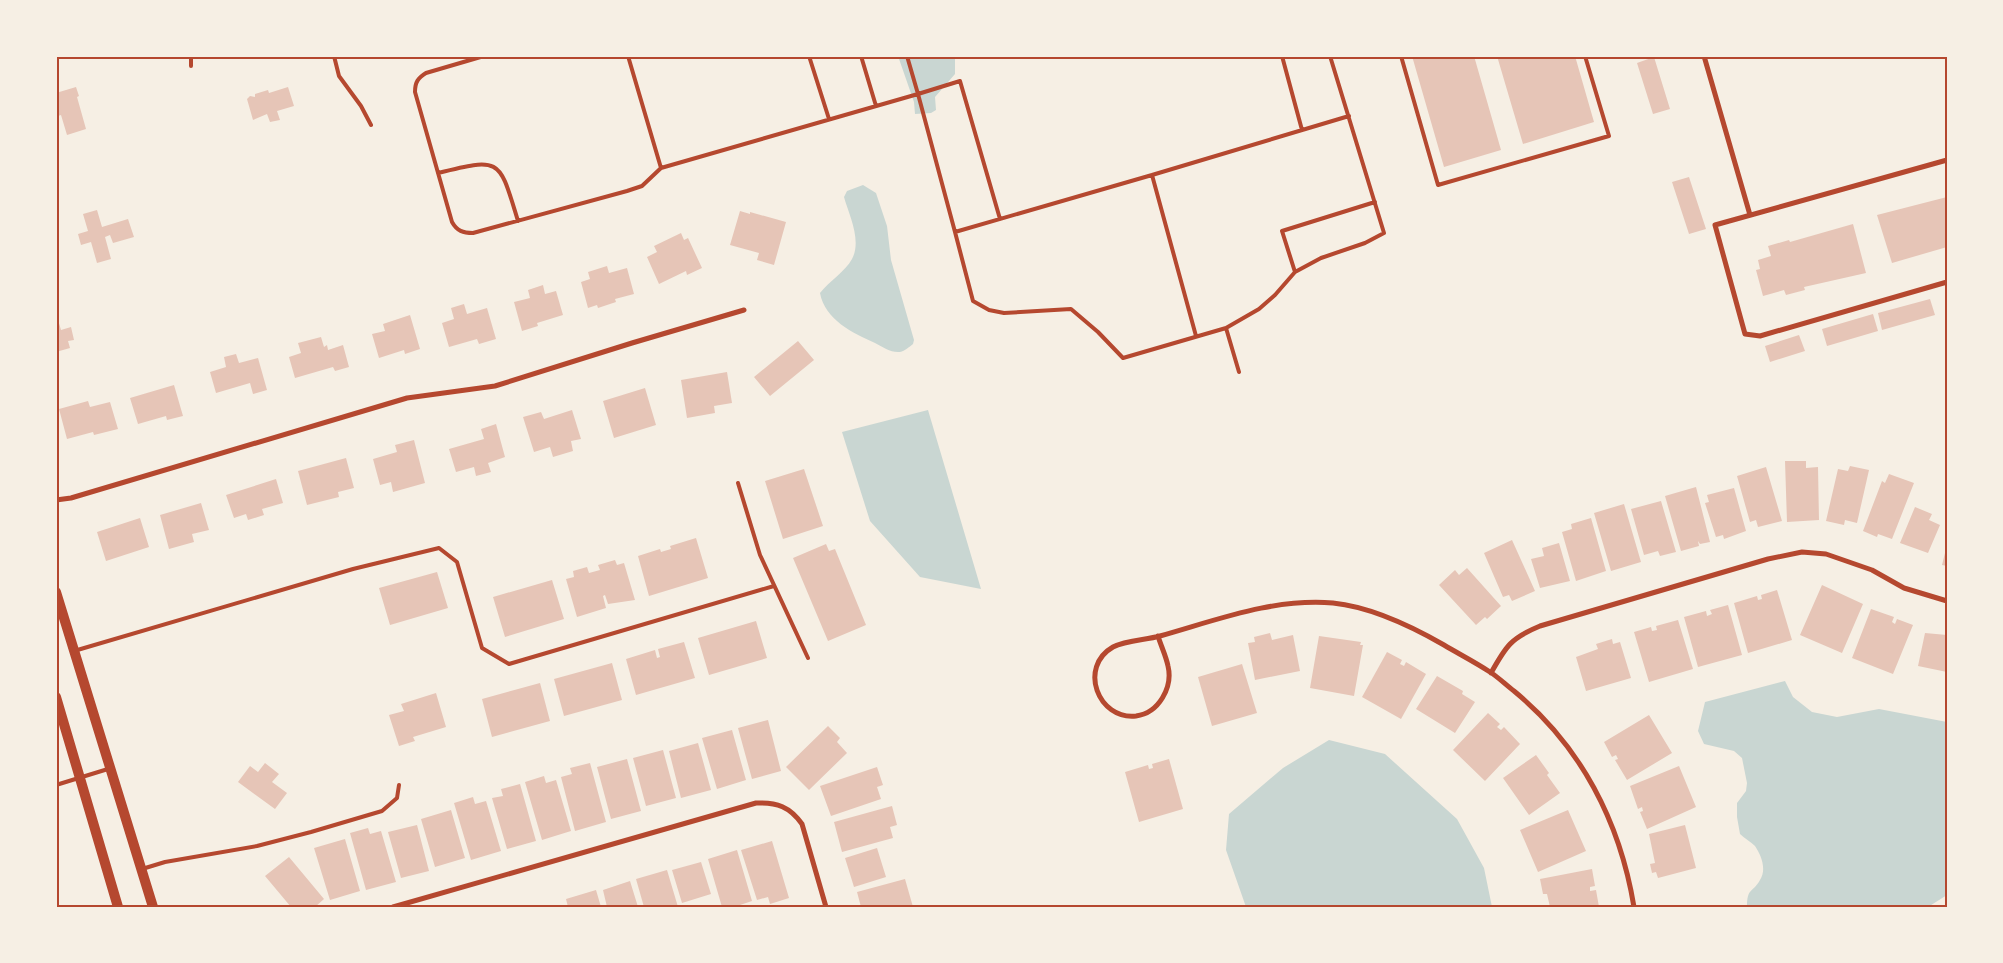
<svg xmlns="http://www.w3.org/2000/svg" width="2003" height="963" viewBox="0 0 2003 963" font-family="Figtree,sans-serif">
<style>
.water{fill:#c9d6d2}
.building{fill:#e6c5b7}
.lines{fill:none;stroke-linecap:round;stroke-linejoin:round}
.service{stroke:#b5482f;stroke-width:4}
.minor{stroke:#b5482f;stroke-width:5}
.secondary{stroke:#b5482f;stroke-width:10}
.neatline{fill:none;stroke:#b5482f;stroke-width:2}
</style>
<rect width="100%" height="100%" fill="#f6efe4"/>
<path class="water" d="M898 56H955V74L935 97 936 110 931 113 915 114 914 102Z
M863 185 876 193 887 226 891 260 914 340 913 344C909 347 905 351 900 352 891 353 883 347 875 343 853 333 825 320 820 293 829 281 845 272 852 259 862 240 849 215 844 197L847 191Z
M928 410 981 589 920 577 870 521 842 432Z
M1785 681 1793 697 1812 712 1837 717 1879 709 1947 722V895L1928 907H1747C1747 887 1753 893 1760 880 1767 869 1761 855 1755 846 1751 842 1744 838 1740 834L1737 817V803L1746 791 1747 783 1742 758 1734 751 1704 744 1698 731 1705 702Z
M1329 740 1385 754 1457 819 1484 868 1492 907H1246L1226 850 1229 814 1283 768Z"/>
<path class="building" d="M1412 56H1474L1501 150 1444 167Z
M1497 56H1575L1594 122 1523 144Z
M1654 57 1670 109 1653 114 1637 63Z
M76 87 79 96 77 97 86 129 67 135 61 115 58 116 56 108V93Z
M288 87 294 106 277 111 280 120 270 122 267 114 253 120 247 99 250 96 255 97V94L268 90 269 93Z
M1689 177 1706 229 1689 234 1672 182Z
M1947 197V247L1892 263 1877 215Z
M97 210 102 227 128 219 134 237 113 243 110 235 105 237 111 259 97 263 91 242 81 245 78 234 88 231 83 214Z
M740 211 750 214V212L786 222 774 265 757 260 759 253 730 245Z
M1853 224 1866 273 1804 287 1805 290 1786 295 1784 290 1763 296 1756 270 1760 269 1758 260 1771 256 1768 246 1789 240 1790 242Z
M681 233 684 240 688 238 702 268 687 275 686 271 659 284 647 257 657 252 654 246Z
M607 266 609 273 627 268 634 294 615 299 616 302 598 308 597 305 588 308 581 282 590 279 588 272Z
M543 285 545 294 556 291 563 315 537 323 538 326 522 331 514 302 530 298 528 290Z
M1930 299 1935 315 1882 330 1878 313Z
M464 304 467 314 487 308 496 339 479 344 477 339 449 347 442 323 454 319 451 308Z
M56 313 61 330 71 327 74 340 68 341 70 348 56 352Z
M1873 314 1878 331 1827 346 1822 329Z
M410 315 420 349 405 354 404 350 379 358 372 334 385 331 383 324Z
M1799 335 1805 351 1770 362 1765 346Z
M321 337 324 347 327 345 328 350 343 345 349 367 335 371 333 367 295 378 289 357 301 353 298 343Z
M798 341 814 360 770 396 754 377Z
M236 354 239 363 258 358 267 390 253 394 250 383 216 393 210 372 226 367 224 357Z
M727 372 732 403 714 406 715 413 687 418 681 380Z
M174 385 183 416 167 420 166 416 138 424 130 398Z
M645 388 656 425 614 438 603 401Z
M88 401 90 407 110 402 118 429 94 435 93 432 67 439 59 409Z
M572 410 581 439 571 441 573 451 553 457 550 447 534 452 523 417 541 412 544 419Z
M496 424 505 457 488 463 491 472 476 476 474 467 456 472 449 449 484 439 481 429Z
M414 440 425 483 393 492 391 482 380 485 373 459 397 452 395 445Z
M346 458 354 488 338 492 339 497 307 505 298 471Z
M1785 461H1806V468L1818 467 1819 520 1787 522Z
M1850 466 1869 470 1857 523 1845 520 1844 525 1826 521 1838 469 1848 471Z
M1766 467 1782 521 1758 527 1756 520 1750 522 1737 476Z
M804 469 823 526 783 539 765 481Z
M1889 474 1914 483 1892 539 1878 534 1877 537 1863 531 1882 481 1885 483Z
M276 479 283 503 262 509 264 515 248 520 246 514 234 518 226 495Z
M1696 487 1710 542 1700 544 1698 541 1699 546 1681 551 1665 496Z
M1734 488 1746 531 1724 539 1723 535 1716 537 1705 503 1709 502 1707 495Z
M1661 501 1676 552 1660 556 1658 551 1644 555 1631 509Z
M201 503 209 530 192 534 194 542 169 549 160 515Z
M1624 504 1641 562 1611 571 1594 513Z
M1915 507 1932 514 1929 520 1940 525 1928 553 1900 543Z
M140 518 149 547 106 561 97 532Z
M1591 518 1606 571 1576 581 1562 532 1572 529 1571 524Z
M696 538 708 578 649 596 638 556 660 549 661 552 671 549 670 546Z
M1512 540 1535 591 1512 601 1509 595 1503 597 1484 553Z
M1559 543 1570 581 1540 588 1531 559 1544 556 1542 548Z
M826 544 829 551 835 549 866 625 828 641 793 558Z
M1946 549H1947V566L1942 565Z
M615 560 617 565 624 563 635 600 608 604 605 595 603 596 606 608 577 617 566 579 574 577 573 571 587 567 589 573 600 570 598 565Z
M1467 568 1501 606 1487 619 1485 617 1476 625 1439 585 1455 570 1459 575Z
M437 572 448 608 390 625 379 588Z
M552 580 564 619 505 637 493 597Z
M1822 585 1863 604 1842 653 1800 635Z
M1777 590 1792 640 1748 653 1734 603 1757 596 1758 600 1762 599 1761 595Z
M1728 605 1742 655 1698 667 1684 617 1706 611 1707 616 1712 614 1710 610Z
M1871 609 1894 617 1892 622 1895 624 1897 619 1913 625 1893 674 1852 658Z
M1678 620 1693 669 1649 682 1634 632 1651 627 1652 631 1657 630 1656 626Z
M756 621 767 658 709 675 698 638Z
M1270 633 1272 640 1293 635 1300 671 1255 680 1248 643 1255 642 1254 637Z
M1925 633 1947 635V672L1918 666Z
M1319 636 1361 642 1360 645H1363L1354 696 1310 688Z
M1612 639 1613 644 1620 642 1631 678 1586 691 1576 657 1598 649 1596 644Z
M684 642 695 678 636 695 626 659 655 650 657 658 660 657 658 649Z
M1387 652 1402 660 1400 664 1404 666 1406 662 1426 674 1401 719 1362 697Z
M612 663 622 700 564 716 554 679Z
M1242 664 1257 713 1212 726 1198 677Z
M1437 676 1463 691 1462 694 1475 702 1455 733 1416 709Z
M540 683 550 721 492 737 482 699Z
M436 693 446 727 413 737 415 741 399 746 389 715 404 711 401 704Z
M1488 713 1500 724 1497 727 1501 730 1504 727 1520 744 1485 781 1453 750Z
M1649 715 1672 753 1627 780 1615 760 1618 759 1616 755 1612 757 1604 742Z
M768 720 781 771 752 779 738 728Z
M828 726 840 738 837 742 847 753 809 790 786 767Z
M732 730 746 780 717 789 702 738Z
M698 743 711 790 681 798 669 751Z
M663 750 676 798 646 806 633 758Z
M1536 755 1549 773 1547 775 1560 793 1529 815 1503 778Z
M627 759 641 811 611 819 597 767Z
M1169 759 1183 809 1139 822 1125 772 1148 765 1149 769 1153 768 1152 764Z
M265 763 279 774 272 782 287 793 275 809 238 782 250 766 258 772Z
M590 763 606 822 575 831 561 777 572 774 570 768Z
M1679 766 1696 807 1647 829 1640 812 1643 811 1642 807 1638 809 1630 786Z
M877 767 883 785 877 787 881 799 831 816 820 786Z
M544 776 546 783 556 780 571 831 542 840 525 782Z
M520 784 536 841 507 849 492 798 503 796 501 789Z
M473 797 475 804 486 801 501 851 471 860 454 803Z
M892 806 897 825 890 827 893 838 842 852 834 822Z
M451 810 465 858 435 867 421 819Z
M1568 810 1586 851 1538 872 1520 830Z
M417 825 429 871 401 878 388 832Z
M1685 825 1696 868 1658 878 1656 872 1652 873 1650 864 1655 863 1649 834Z
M368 828 370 834 381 831 396 882 366 890 350 833Z
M345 839 360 891 330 900 314 848Z
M772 841 789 898 770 904 768 897 757 900 741 850Z
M877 848 886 877 854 887 845 858Z
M737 850 752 901 734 907H722L708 859Z
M289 857 324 899 315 907H291L265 876Z
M701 862 711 894 682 903 672 870Z
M1592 869 1595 886 1590 887V891L1596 890 1599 907H1550L1547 894H1543L1540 879Z
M667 870 678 907H644L636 879Z
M905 879 913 907H861L857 892Z
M630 881 638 907H607L603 890Z
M596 890 601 907H568L566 899Z"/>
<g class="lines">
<path class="service" d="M334 56 339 76 361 106 371 125
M484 56 426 73C418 78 415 82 415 92L452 222C457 231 463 233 473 233L627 191 642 186 661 168
M628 56 661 168 918 94 907 56
M809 56 829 119
M861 56 876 106
M1282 56 1302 130
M1401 56 1438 185 1609 136 1585 56
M191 66V56
M438 173C502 157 499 159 518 221
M1152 175 955 232 973 301 989 310 1004 313 1071 309 1098 332 1123 358 1226 328 1259 309 1275 295 1295 272 1321 258 1365 243 1384 233 1330 56
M955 232 918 94 960 81 1000 219
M1295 272 1282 231 1375 202
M1226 328 1239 372
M1196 336 1152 175 1349 116
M738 483 760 555 808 658
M74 651 353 569 439 548 457 562 482 648 509 664 774 586
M56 785 108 769
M142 869 165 862 257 846 311 832 382 811 397 798 399 785"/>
<path class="minor" d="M1704 56 1750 215
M1947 160 1715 225 1745 334 1760 336 1947 282
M56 500 71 498 407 398 495 386 632 343 744 310
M1158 636C1161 646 1166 656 1168 666 1173 687 1159 713 1136 716 1098 720 1078 667 1113 647 1126 640 1146 640 1160 636 1217 620 1273 598 1333 603 1372 607 1411 626 1444 645 1459 654 1475 662 1490 672 1498 677 1506 685 1514 691 1581 746 1620 822 1634 907
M1491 673C1506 646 1511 638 1540 626L1768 559 1802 552 1826 554 1872 570 1904 588 1947 601
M393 907 756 803C777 802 790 807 802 824L826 907"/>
<path class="secondary" d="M56 592 153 907
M56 697 118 907"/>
</g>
<rect width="2003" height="963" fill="none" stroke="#f6efe4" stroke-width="115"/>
<rect x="58" y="58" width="1888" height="848" class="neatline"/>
</svg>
